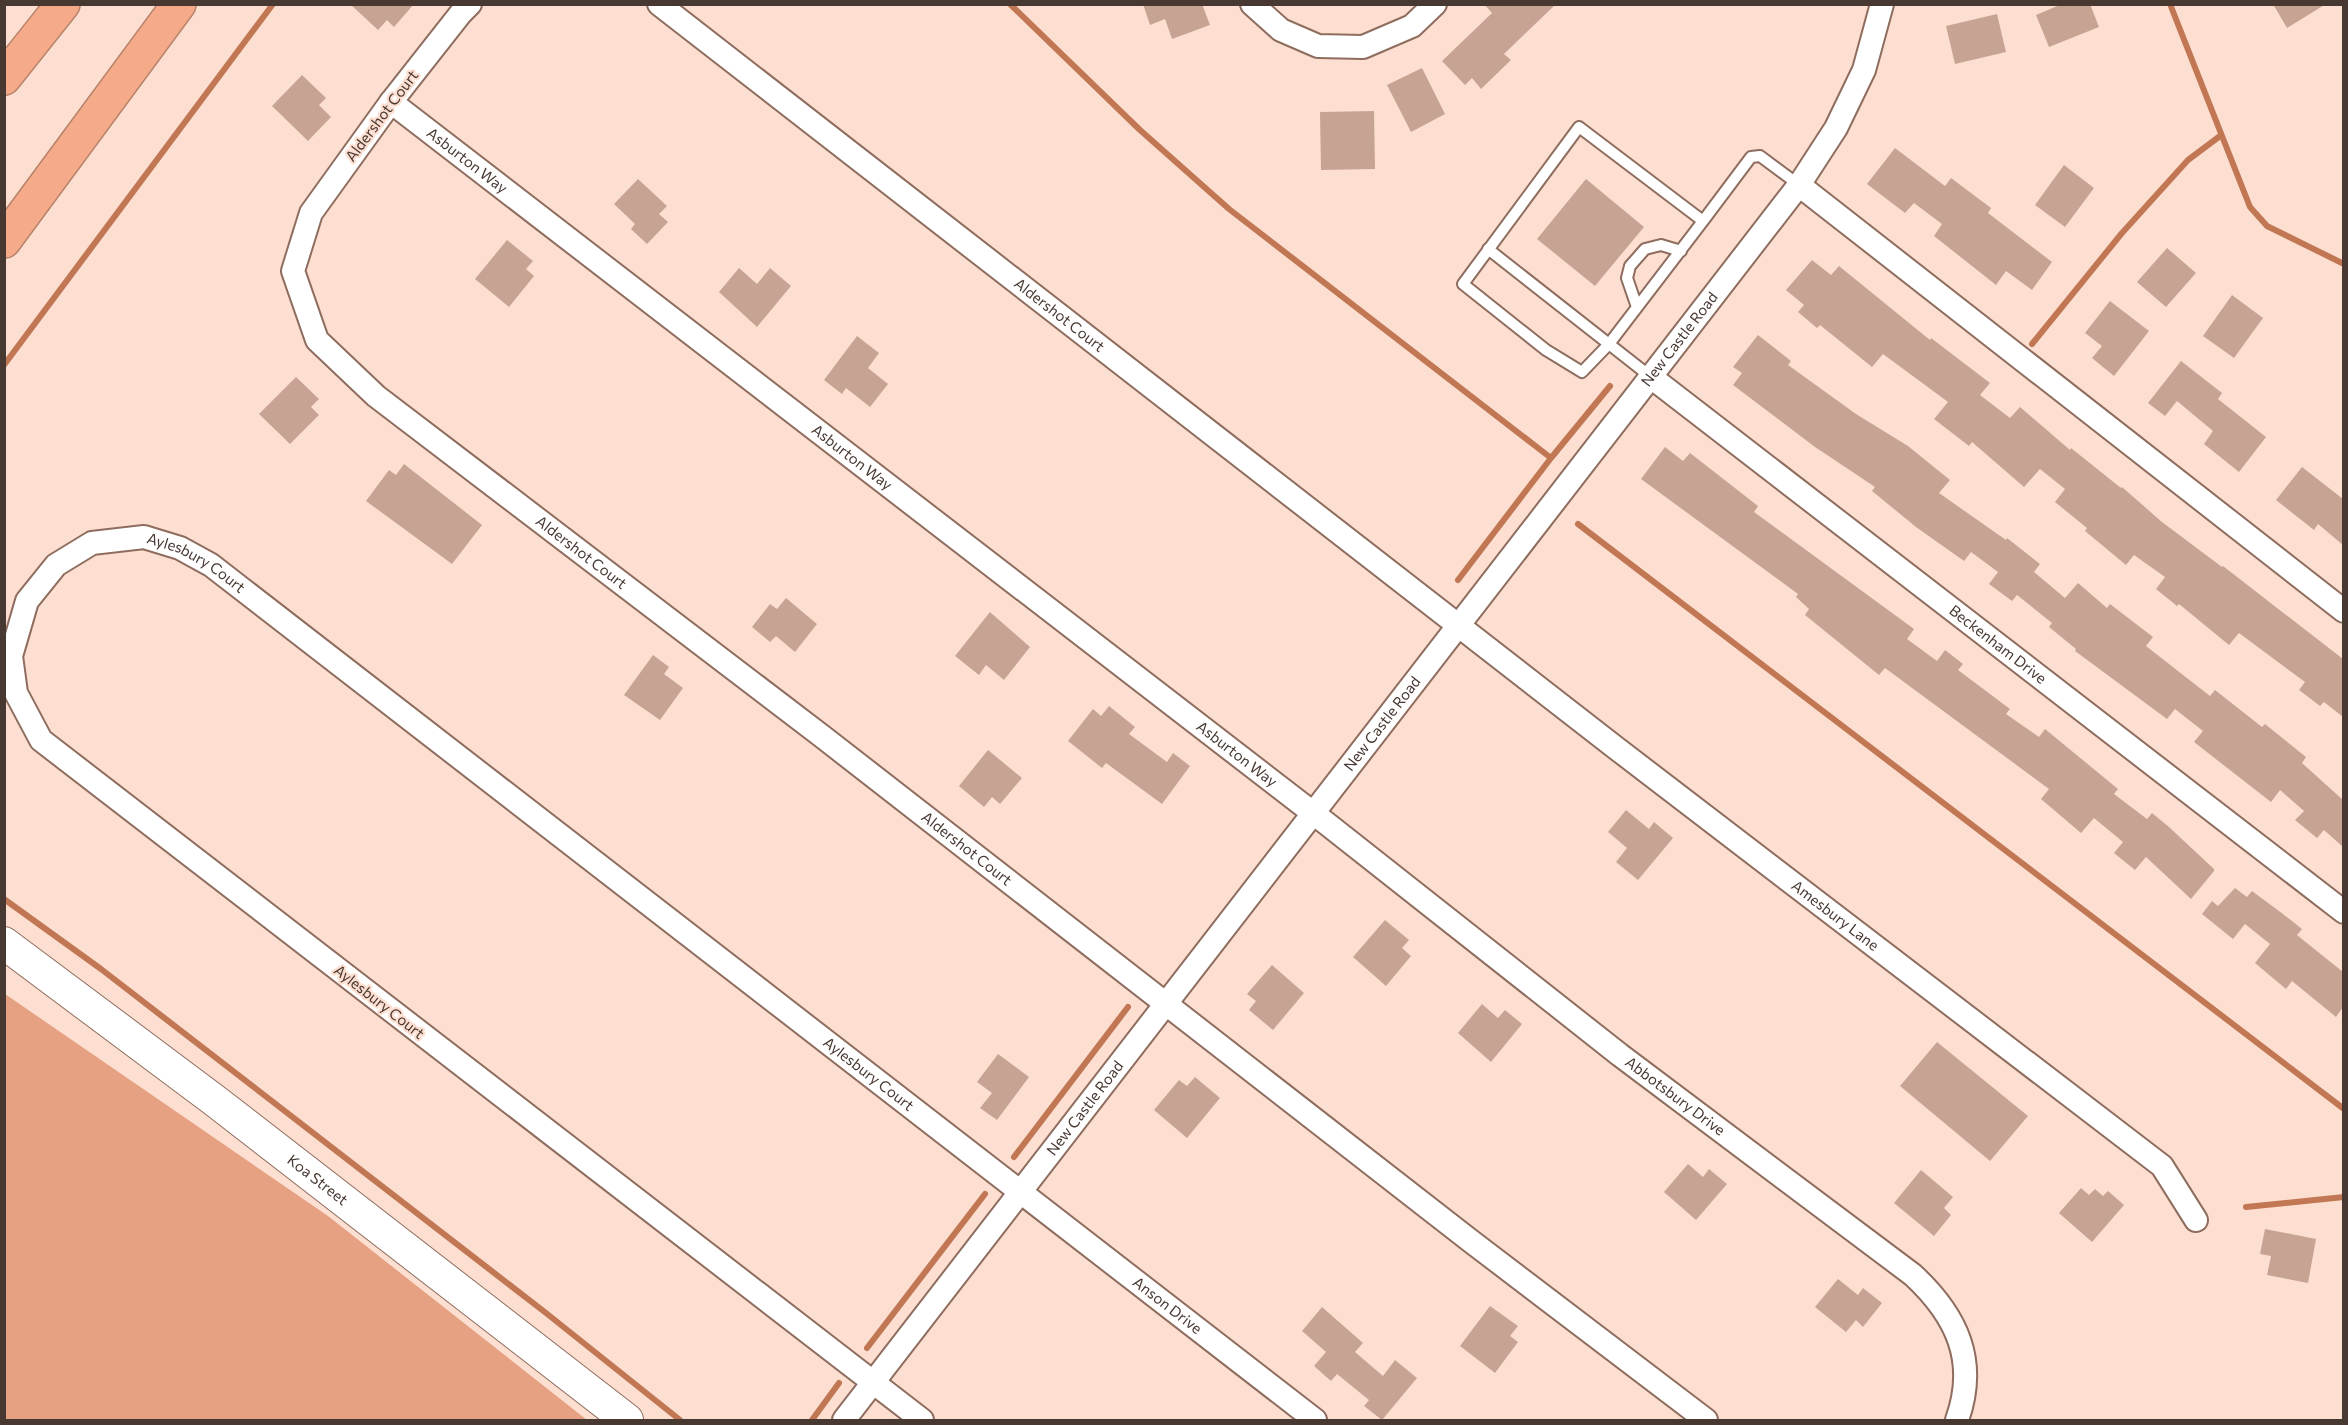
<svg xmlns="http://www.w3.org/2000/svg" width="2348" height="1425" viewBox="0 0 2348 1425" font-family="Commissioner,sans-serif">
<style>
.green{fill:#e5a182}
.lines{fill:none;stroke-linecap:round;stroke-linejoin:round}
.stream{stroke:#c27754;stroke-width:6}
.building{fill:#c7a393}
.service-casing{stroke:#8e6d5e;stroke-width:14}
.minor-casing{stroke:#8e6d5e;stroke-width:26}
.secondary-casing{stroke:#8e6d5e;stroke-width:34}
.motorway-casing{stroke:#b8836b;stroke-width:36}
.service{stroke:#fff;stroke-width:10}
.minor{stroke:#fff;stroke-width:22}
.secondary{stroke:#fff;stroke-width:32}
.motorway{stroke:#f5ab8a;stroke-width:33}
.labels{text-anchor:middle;stroke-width:4.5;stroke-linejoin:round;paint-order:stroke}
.street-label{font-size:15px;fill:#473831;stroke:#fddfd1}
</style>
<rect width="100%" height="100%" fill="#fddfd1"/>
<path class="green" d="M5 994 328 1216 587 1420H5Z"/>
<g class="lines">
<path class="stream" d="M1010 4 1140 130 1229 209 1551 458
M2170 4 2250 207 2267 226 2344 264
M2032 344 2122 233 2188 160 2220 136
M4 365 273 4
M1578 524 2344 1109
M1458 580 1551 458 1610 386
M4 899 101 969 546 1313 680 1420
M1014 1157 1128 1007
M2246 1207 2344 1197
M867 1348 985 1194
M812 1420 839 1383"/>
</g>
<path class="building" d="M350 4H414L394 27 387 20 378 30Z
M1143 4H1202L1210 25 1172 39 1165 19 1150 25Z
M1484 4H1556L1504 54 1511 60 1481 89 1472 78 1465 85 1442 61 1492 13Z
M2062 4H2090L2099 27 2049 47 2036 15Z
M2273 4H2326L2287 28Z
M1997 14 2006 52 1955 64 1946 26Z
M1422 68 1445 114 1411 132 1387 85Z
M302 75 326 98 319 105 331 117 308 141 272 106Z
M1374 111 1375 169 1321 170 1320 112Z
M1895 148 1945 186 1951 178 1991 208 1988 213 2052 262 2032 290 2006 271 1996 285 1934 236 1942 224 1914 203 1905 213 1867 184Z
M2064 165 2094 188 2065 227 2035 205Z
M638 179 667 206 659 214 668 222 647 244 631 229 635 224 614 204Z
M1586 179 1644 227 1595 286 1537 239Z
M507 240 533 261 526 269 534 276 509 307 475 279Z
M2167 248 2196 273 2166 307 2137 282Z
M1812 260 1831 275 1839 266 1930 340 1931 338 1990 383 1980 395 2010 418 2020 407 2070 450 2071 448 2121 488 2122 487 2162 522 2222 567 2223 566 2343 659V717L2324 702 2320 706 2299 690 2305 682 2239 633 2229 645 2179 604 2177 606 2156 589 2165 577 2134 555 2126 565 2085 531 2087 528 2055 502 2065 489 2040 469 2024 487 1972 442 1969 446 1934 419 1948 402 1883 354 1872 367 1820 325 1817 328 1798 312 1804 305 1786 290Z
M739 268 757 284 770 268 791 286 757 327 719 292Z
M2232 295 2263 318 2234 358 2203 336Z
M2110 301 2149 331 2114 376 2092 358 2102 346 2085 333Z
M1758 335 1791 361 1788 365 1856 414 1908 446 1950 480 1939 493 2006 540 2007 538 2040 564 2034 572 2065 598 2078 583 2107 608 2110 604 2153 637 2146 646 2210 696 2215 690 2262 727 2265 724 2306 757 2302 763 2343 800V847L2324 830 2317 838 2295 820 2304 811 2280 790 2271 802 2194 742 2203 731 2175 709 2167 719 2075 651 2076 649 2049 627 2052 623 2017 595 2012 601 1989 584 1998 572 1971 552 1964 561 1916 527 1872 491 1875 487 1815 447 1733 385 1742 373 1733 367Z
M857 336 879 353 868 368 888 384 870 407 846 388 842 394 824 380Z
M2181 361 2222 393 2218 399 2266 437 2239 472 2204 444 2213 431 2177 401 2165 416 2148 403Z
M296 377 319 399 311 407 319 415 290 444 259 414Z
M1665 447 1683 461 1690 453 1758 506 1754 512 1914 629 1907 639 1937 661 1945 650 1963 664 1958 670 2010 709 2006 714 2039 737 2045 729 2118 789 2114 794 2147 819 2152 813 2169 827 2214 869V871L2191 899 2146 857 2135 870 2114 853 2123 842 2094 818 2081 833 2041 799 2049 789 1885 668 1879 675 1805 615 1809 609 1796 597 1798 594 1641 479Z
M404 464 482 525 452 564 366 501 389 470 396 475Z
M2302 467 2343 499V545L2318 524 2314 530 2276 500Z
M786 598 817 624 795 652 776 636 770 642 752 627 770 604 777 609Z
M990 612 1030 647 1004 680 986 665 979 675 955 656Z
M653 655 669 667 664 674 683 688 660 720 624 695Z
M1109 706 1135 727 1129 734 1167 762 1173 753 1190 766 1162 804 1106 763 1102 768 1068 741 1093 709 1101 716Z
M988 750 1022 778 1000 804 992 797 984 807 959 786Z
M1626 810 1649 829 1654 822 1673 838 1638 880 1616 862 1627 848 1608 832Z
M2235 888 2247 897 2252 891 2283 914 2302 929 2297 935 2343 972V1007L2336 1017 2292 981 2286 989 2255 963 2270 944 2245 924 2233 939 2202 914 2212 901 2218 906Z
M1385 920 1409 940 1402 948 1411 956 1386 986 1353 957Z
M1272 965 1304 993 1273 1030 1249 1010 1256 1001 1247 994Z
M1482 1004 1498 1018 1505 1010 1522 1024 1491 1062 1458 1033Z
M1937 1042 2028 1116 1990 1161 1900 1086Z
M998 1054 1029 1077 997 1120 980 1108 992 1093 977 1082Z
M1195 1077 1220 1098 1187 1138 1154 1110 1179 1080 1187 1086Z
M1688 1164 1703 1177 1709 1169 1727 1184 1696 1220 1664 1192Z
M1921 1170 1953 1197 1944 1208 1951 1215 1934 1236 1894 1203Z
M2081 1188 2089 1195 2095 1189 2103 1196 2108 1191 2124 1205 2092 1242 2059 1213Z
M2265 1229 2316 1239 2308 1283 2267 1275 2271 1256 2260 1254Z
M1838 1279 1858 1295 1863 1288 1882 1303 1863 1327 1856 1320 1846 1332 1815 1307Z
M1490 1306 1518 1326 1510 1336 1518 1342 1495 1373 1460 1346Z
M1322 1307 1363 1343 1355 1352 1383 1376 1395 1360 1417 1378 1382 1420 1364 1406 1369 1400 1337 1374 1331 1381 1314 1366 1326 1352 1302 1331Z"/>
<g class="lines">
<defs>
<path id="service" d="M1703 221 1609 344 1582 372 1546 350 1463 284 1579 127 1703 221 1751 157 1760 156 1799 185
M1488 249 1651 377
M1637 307 1627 278 1630 266 1645 249 1661 245 1681 251"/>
<g id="minor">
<path id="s1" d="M470 4 461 13 391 102 311 213 293 271 317 340 376 396 823 737 1472 1242 1706 1420"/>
<path id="s2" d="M659 4 1616 748 2162 1166 2196 1220"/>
<path d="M1252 4 1281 30 1318 46 1363 47 1412 26 1435 4"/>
<path id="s3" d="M391 102 1326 823 1620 1055 1913 1275C1957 1316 1978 1361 1957 1420"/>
<path d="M1799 185 2344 611"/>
<path id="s4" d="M1651 377 2344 912"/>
<path id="s5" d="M844 1420 1799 185 1836 128 1864 70 1882 4"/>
<path id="s6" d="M922 1420 41 740 16 693 11 656 27 601 56 565 92 543 144 537 180 548 211 565 1315 1420"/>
</g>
<g id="secondary">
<path id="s7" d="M4 943 214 1100 627 1420"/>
</g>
<path id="motorway" d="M4 78 63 4
M4 241 179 4"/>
</defs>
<use href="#service" class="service-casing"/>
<use href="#minor" class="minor-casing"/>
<use href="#secondary" class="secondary-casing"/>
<use href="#motorway" class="motorway-casing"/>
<use href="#service" class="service"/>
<use href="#minor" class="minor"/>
<use href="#secondary" class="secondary"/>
<use href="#motorway" class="motorway"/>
</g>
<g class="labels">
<g class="street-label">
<text transform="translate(382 116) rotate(-53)" y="5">Aldershot Court</text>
<text dy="5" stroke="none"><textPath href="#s3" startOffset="96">Asburton Way</textPath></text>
<text dy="5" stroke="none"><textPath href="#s2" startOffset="507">Aldershot Court</textPath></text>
<text dy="5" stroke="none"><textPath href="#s5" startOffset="1366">New Castle Road</textPath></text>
<text dy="5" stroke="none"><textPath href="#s3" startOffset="582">Asburton Way</textPath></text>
<text dy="5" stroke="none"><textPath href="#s1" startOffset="736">Aldershot Court</textPath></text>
<text dy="5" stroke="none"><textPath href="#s6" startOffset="1460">Aylesbury Court</textPath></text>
<text dy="5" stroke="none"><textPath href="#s4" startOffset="438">Beckenham Drive</textPath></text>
<text dy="5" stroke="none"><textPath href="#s5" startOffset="880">New Castle Road</textPath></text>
<text dy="5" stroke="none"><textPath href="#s3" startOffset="1068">Asburton Way</textPath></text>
<text dy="5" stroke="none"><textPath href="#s1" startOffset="1222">Aldershot Court</textPath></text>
<text dy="5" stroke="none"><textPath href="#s2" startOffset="1488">Amesbury Lane</textPath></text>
<text transform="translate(379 1002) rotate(38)" y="5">Aylesbury Court</text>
<text dy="5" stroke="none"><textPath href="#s6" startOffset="2306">Aylesbury Court</textPath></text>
<text dy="5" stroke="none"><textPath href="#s3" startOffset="1624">Abbotsbury Drive</textPath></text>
<text dy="5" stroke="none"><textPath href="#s5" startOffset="394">New Castle Road</textPath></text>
<text dy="5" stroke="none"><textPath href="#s7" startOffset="393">Koa Street</textPath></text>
<text dy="5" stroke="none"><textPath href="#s6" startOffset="2684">Anson Drive</textPath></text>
</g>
</g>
<rect width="2348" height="1425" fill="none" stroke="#473831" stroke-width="12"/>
</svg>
